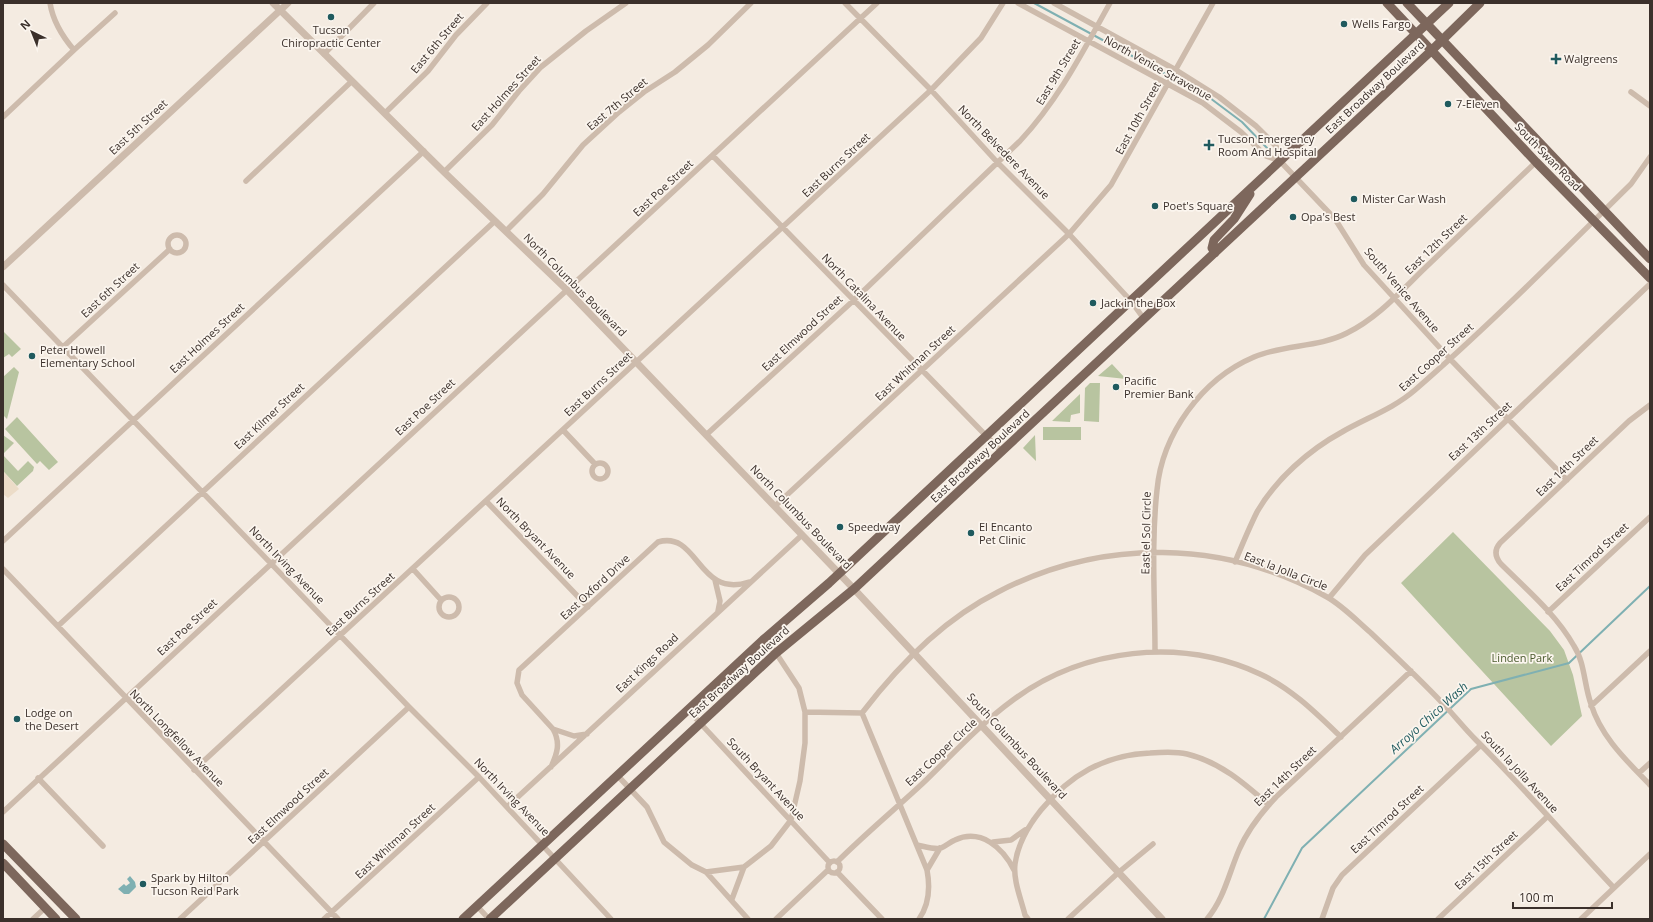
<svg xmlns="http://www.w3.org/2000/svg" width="1653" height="922" viewBox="0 0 1653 922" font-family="'Open Sans',sans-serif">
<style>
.green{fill:#b8c4a0}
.plaza{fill:#ecdcc8}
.water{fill:#7fb0b2}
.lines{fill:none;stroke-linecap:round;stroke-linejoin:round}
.stream{stroke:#7fb0b2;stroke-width:2}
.minor{stroke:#cdbbac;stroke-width:5.5}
.tertiary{stroke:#cdbbac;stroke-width:7}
.primary{stroke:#7d675c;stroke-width:9}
.poi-dot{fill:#1f5a5e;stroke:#fbf5ee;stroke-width:1.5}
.labels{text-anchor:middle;stroke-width:3.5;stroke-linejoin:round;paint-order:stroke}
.poi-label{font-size:11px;fill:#3b302b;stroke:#fbf5ee;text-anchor:start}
.street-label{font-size:11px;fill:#3b302b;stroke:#fbf5ee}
.park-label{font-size:11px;fill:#4a5a2e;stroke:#fbf5ee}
.water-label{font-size:12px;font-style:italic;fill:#1f5a5e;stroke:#fbf5ee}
</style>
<rect width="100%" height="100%" fill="#f4ebe1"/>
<path class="green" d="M3 331 21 349 12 357 9 354 3 358Z
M1112 364 1126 379 1098 376Z
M14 367 19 372 7 419 3 415V377Z
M1090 383H1100L1099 422 1084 421 1085 388Z
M1080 394V413L1071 415 1070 422 1052 421Z
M17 417 58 462 49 470 40 461 37 464 5 429Z
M1043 427H1081V440H1043Z
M3 435 14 443 3 454Z
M1035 435 1036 461 1023 448Z
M3 455 18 471 28 461 34 467 33 471 17 486 3 471Z
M1453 532 1550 631 1564 650 1573 675 1582 716 1551 746 1401 583Z"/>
<path class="plaza" d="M3 471 19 489 8 498 3 494Z"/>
<path class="water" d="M130 876 135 882 136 887 129 894H124L118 889 124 884 126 886 130 883 127 879Z"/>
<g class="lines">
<path class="stream" d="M1034 3 1210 98 1242 122 1267 148
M1264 919 1302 848 1471 689 1569 663 1650 586"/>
<path class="minor" d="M845 3 931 90 997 162 1069 234 1131 301 1144 319
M1018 3 1203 103 1241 132 1266 156 1280 161 1335 219 1364 265 1451 360 1567 480
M1054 3 1176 70 1219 97 1256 126 1276 146 1280 161
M74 50 115 13
M324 54 374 3
M1631 92 1650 106
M385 113 428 71 456 35 487 3
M3 117 74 50C62 36 53 22 50 3
M713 156 1002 452
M444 172 492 125 519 91 541 67 586 31 626 3
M246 181 352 81
M506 231 543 194 583 145 619 112 644 92 675 72 708 45 751 3
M168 244a9 9 0 1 1 18 0a9 9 0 1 1-18 0Z
M3 285 409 707 479 777 611 919
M64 346 170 249
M1650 405 1629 421 1500 543C1494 550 1495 557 1501 564 1526 589 1556 614 1574 646 1585 663 1584 685 1591 704 1601 737 1627 761 1650 785
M563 430 595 464
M706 435 854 300 1020 141C1059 99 1082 53 1110 3
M592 471a8 8 0 1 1 16 0a8 8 0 1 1-16 0Z
M486 501 588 607
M775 506 1069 234 1111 185 1213 3
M3 541 424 151
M1235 562C1242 545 1249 528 1257 512 1276 479 1309 450 1342 432 1366 418 1393 409 1415 390 1490 325 1560 254 1631 184L1650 157
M3 569 338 919
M413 569 441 600
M715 580 720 601 718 611
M439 607a10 10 0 1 1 20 0a10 10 0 1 1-20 0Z
M1329 598 1365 555 1650 284
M1548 612 1650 517
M58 626 495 221
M1155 652C1155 599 1151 544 1157 490 1162 434 1202 379 1254 357 1284 344 1318 348 1347 333 1378 318 1402 290 1426 267 1463 232 1499 197 1536 162
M1591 706 1650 651
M688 710 830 863
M805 712 862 713
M862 713C898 666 944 619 998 592 1102 538 1224 539 1327 597 1343 606 1357 621 1371 633 1397 658 1423 682 1448 709 1457 719 1466 730 1476 740 1524 788 1568 839 1614 888
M862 713 927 870C930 886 929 905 919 919
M553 729 574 736 587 734
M551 767C557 754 561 743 553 729L522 695 517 683 519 670 658 542C699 530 697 599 749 582
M194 770 931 90 981 38 1003 3
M1639 773 1650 763
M617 775 647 807 664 842 692 865 706 872 748 919
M38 778 103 846
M507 807 802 535
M3 812 877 3
M993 842 1011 840 1025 830
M917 845C923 846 935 850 941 848 946 846 950 842 955 840 981 828 1003 848 1014 870
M828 867a6 6 0 1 1 12 0a6 6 0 1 1-12 0Z
M837 862C864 835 894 810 922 784 951 756 980 724 1013 700 1083 648 1180 637 1260 674 1291 688 1316 713 1341 737
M927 870 940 848
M706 872 744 867
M837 872 882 919
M732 899 744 867 771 846 791 820 800 781 805 743V712L799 688 776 653 763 640
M477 906 489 919
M33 919 46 907
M180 919 409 707
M324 919 479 777
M776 919 828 870
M1028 919 1025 915C1021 899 1013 880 1015 864 1018 843 1028 826 1041 810 1070 775 1104 755 1150 753 1162 752 1175 751 1187 754 1220 762 1244 783 1269 805
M1068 919 1119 872 1153 844
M1207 919C1224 899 1229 873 1239 850 1248 829 1261 813 1276 797L1411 671
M1322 919 1333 888 1342 875 1481 745
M1438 919 1548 816
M1581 919 1650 854"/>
<path class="tertiary" d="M273 3 444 172 567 290 854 589 1162 919
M3 267 288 3"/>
<path class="primary" d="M1387 3 1536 162 1650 278
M1407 3 1650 259
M1215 253 1212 248 1214 240 1234 219 1250 194
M3 844 76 919
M3 863 56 919
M463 919 763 640 829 583 1449 3
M490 919 776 653 854 589 1431 51 1480 3"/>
</g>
<g class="poi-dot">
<circle cx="331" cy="17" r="4"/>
<circle cx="1344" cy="24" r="4"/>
<path d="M1554 53h4v4h4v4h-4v4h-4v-4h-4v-4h4z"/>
<circle cx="1448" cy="104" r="4"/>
<path d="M1207 139h4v4h4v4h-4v4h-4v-4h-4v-4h4z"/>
<circle cx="1354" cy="199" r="4"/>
<circle cx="1155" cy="206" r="4"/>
<circle cx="1293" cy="217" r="4"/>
<circle cx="1093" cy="303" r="4"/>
<circle cx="32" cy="356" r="4"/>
<circle cx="1116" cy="387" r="4"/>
<circle cx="840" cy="527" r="4"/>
<circle cx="971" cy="533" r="4"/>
<circle cx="17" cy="719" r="4"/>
<circle cx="143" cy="884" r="4"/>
</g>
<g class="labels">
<g class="poi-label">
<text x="1352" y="28">Wells Fargo</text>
<text x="331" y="34" text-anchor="middle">Tucson<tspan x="331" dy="13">Chiropractic Center</tspan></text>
<text x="1564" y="63">Walgreens</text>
<text x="1456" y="108">7-Eleven</text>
<text x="1218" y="143">Tucson Emergency<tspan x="1218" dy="13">Room And Hospital</tspan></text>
<text x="1362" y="203">Mister Car Wash</text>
<text x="1163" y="210">Poet's Square</text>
<text x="1301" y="221">Opa's Best</text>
<text x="1101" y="307">Jack in the Box</text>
<text x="40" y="354">Peter Howell<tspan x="40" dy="13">Elementary School</tspan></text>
<text x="1124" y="385">Pacific<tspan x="1124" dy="13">Premier Bank</tspan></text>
<text x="848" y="531">Speedway</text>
<text x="979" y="531">El Encanto<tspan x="979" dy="13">Pet Clinic</tspan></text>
<text x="25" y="717">Lodge on<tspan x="25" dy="13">the Desert</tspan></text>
<text x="151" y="882">Spark by Hilton<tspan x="151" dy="13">Tucson Reid Park</tspan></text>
</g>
<g class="street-label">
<text transform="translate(437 43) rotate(-50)" y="4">East 6th Street</text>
<text transform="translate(1158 68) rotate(29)" y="4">North Venice Stravenue</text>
<text transform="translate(1058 72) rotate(-59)" y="4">East 9th Street</text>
<text transform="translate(1375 87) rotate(-43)" y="4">East Broadway Boulevard</text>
<text transform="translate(506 93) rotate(-48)" y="4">East Holmes Street</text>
<text transform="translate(617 104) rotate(-40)" y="4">East 7th Street</text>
<text transform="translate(1138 118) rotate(-61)" y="4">East 10th Street</text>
<text transform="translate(138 127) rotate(-43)" y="4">East 5th Street</text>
<text transform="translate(1004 152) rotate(46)" y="4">North Belvedere Avenue</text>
<text transform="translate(1548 157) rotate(46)" y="4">South Swan Road</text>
<text transform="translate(836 165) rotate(-43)" y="4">East Burns Street</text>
<text transform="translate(663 188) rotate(-43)" y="4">East Poe Street</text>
<text transform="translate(1436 244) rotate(-44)" y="4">East 12th Street</text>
<text transform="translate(575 285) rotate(45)" y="4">North Columbus Boulevard</text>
<text transform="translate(110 290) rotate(-43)" y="4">East 6th Street</text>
<text transform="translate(1402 290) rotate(49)" y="4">South Venice Avenue</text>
<text transform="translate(864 297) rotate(46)" y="4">North Catalina Avenue</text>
<text transform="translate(802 333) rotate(-43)" y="4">East Elmwood Street</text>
<text transform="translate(207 338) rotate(-43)" y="4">East Holmes Street</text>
<text transform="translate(1436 357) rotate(-42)" y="4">East Cooper Street</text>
<text transform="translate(915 363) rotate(-43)" y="4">East Whitman Street</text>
<text transform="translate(598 384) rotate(-43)" y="4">East Burns Street</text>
<text transform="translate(425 407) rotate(-43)" y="4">East Poe Street</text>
<text transform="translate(269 416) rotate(-43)" y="4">East Kilmer Street</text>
<text transform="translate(1480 431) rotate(-43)" y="4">East 13th Street</text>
<text transform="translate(980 456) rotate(-43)" y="4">East Broadway Boulevard</text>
<text transform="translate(1567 466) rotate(-44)" y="4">East 14th Street</text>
<text transform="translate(801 517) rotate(46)" y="4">North Columbus Boulevard</text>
<text transform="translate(1146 533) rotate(-89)" y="4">East el Sol Circle</text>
<text transform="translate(536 538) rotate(46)" y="4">North Bryant Avenue</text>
<text transform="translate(1592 557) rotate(-43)" y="4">East Timrod Street</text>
<text transform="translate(287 565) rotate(46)" y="4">North Irving Avenue</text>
<text transform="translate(1286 571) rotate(21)" y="4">East la Jolla Circle</text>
<text transform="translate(595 587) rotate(-43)" y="4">East Oxford Drive</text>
<text transform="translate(360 604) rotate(-42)" y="4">East Burns Street</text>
<text transform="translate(187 627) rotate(-43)" y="4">East Poe Street</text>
<text transform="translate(647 663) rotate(-43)" y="4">East Kings Road</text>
<text transform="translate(739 672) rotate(-42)" y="4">East Broadway Boulevard</text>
<text transform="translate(177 738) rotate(46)" y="4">North Longfellow Avenue</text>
<text transform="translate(1017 746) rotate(47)" y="4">South Columbus Boulevard</text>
<text transform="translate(941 752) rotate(-43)" y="4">East Cooper Circle</text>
<text transform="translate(1520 772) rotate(47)" y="4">South la Jolla Avenue</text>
<text transform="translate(1285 776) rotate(-44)" y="4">East 14th Street</text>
<text transform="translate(766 779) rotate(47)" y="4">South Bryant Avenue</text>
<text transform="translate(512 797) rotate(46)" y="4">North Irving Avenue</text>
<text transform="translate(288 806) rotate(-43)" y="4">East Elmwood Street</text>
<text transform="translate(1387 819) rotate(-43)" y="4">East Timrod Street</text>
<text transform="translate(395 841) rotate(-43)" y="4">East Whitman Street</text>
<text transform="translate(1486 860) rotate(-43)" y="4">East 15th Street</text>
</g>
<g class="park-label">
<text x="1522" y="662">Linden Park</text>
</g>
<g class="water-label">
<text transform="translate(1429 718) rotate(-42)" y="4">Arroyo Chico Wash</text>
</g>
</g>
<rect width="1653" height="922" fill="none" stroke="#3b302b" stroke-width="8"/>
<g transform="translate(32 32) rotate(317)" stroke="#fbf5ee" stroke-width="3" paint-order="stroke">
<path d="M0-3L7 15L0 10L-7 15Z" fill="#3b302b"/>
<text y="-6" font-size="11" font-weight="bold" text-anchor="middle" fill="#3b302b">N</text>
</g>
<path d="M1513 902v6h99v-6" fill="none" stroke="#3b302b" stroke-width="2"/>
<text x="1519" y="902" font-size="12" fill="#3b302b" stroke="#fbf5ee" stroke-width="3" paint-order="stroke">100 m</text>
</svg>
